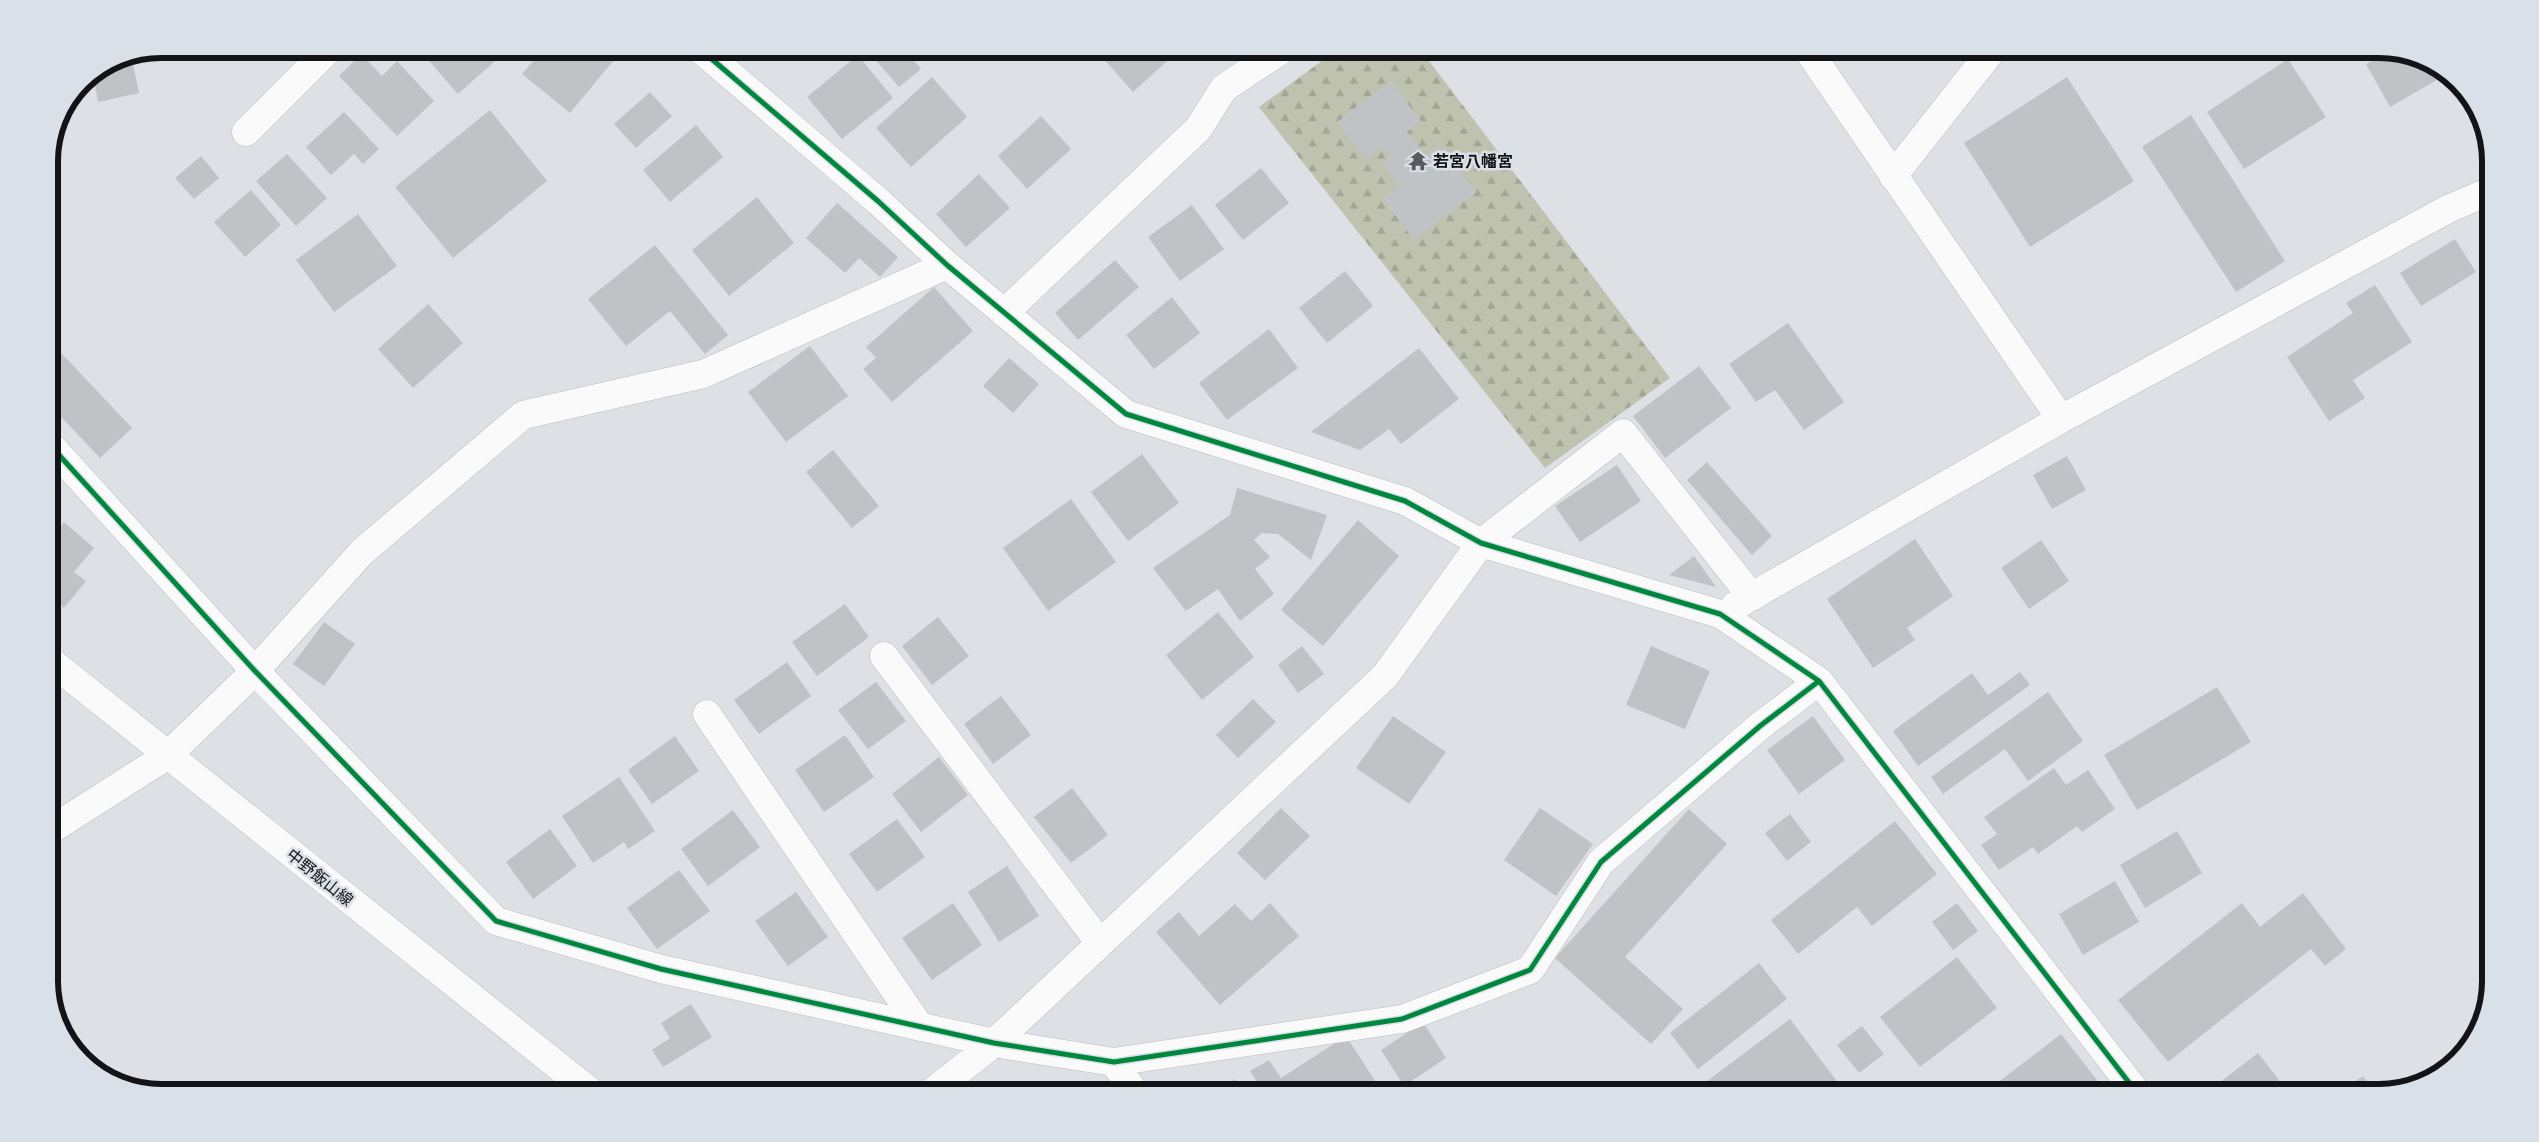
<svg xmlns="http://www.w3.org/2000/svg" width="2539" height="1142" viewBox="0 0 2539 1142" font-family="Rubik,'Noto Sans JP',sans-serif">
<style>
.forest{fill:url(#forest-firs)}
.building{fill:#c0c3c6}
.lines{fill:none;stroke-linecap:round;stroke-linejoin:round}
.minor-casing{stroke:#bbbdc0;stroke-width:29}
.major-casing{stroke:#bbbdc0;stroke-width:29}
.minor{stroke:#fafafb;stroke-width:28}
.major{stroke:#fafafb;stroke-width:28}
.cycleway-casing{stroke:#dae0e7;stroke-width:8}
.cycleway{stroke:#00873e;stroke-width:5}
.labels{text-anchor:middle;stroke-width:5;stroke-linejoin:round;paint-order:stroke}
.poi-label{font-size:16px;font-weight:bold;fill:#121417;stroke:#dae0e7;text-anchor:start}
.street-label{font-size:16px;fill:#121417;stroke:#dae0e7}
.rim{fill:none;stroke:#121417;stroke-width:6}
</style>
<defs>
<pattern id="forest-firs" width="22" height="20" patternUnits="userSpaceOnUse" patternTransform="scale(1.25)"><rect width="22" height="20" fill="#bfc2ae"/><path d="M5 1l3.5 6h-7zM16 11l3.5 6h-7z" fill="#a3a695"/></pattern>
</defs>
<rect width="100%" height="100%" fill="#dde0e4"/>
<path class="forest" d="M1338 49H1420L1670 378 1545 468 1259 107Z"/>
<path class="building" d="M429 49H500L504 53 458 94 423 54Z
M543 49H623L570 113 522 74Z
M866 49H904L921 69 899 87Z
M927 49H950L936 60Z
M1114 49H1174L1177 52 1133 92 1103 58Z
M2390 51 2422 57 2444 76 2390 107 2366 64Z
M361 54 382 76 397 61 434 101 397 136 339 76Z
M131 55 139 93 98 102 93 74 118 57Z
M858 55 893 98 842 139 807 97Z
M2288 59 2326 117 2244 169 2207 112Z
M932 77 967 117 911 167 876 128Z
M2067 77 2134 181 2030 247 1964 143Z
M1390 81 1421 121 1407 132 1425 155 1439 145 1476 192 1414 240 1383 199 1400 185 1382 163 1390 156 1382 147 1366 160 1337 122Z
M650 92 672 116 636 148 614 124Z
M490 110 547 181 453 258 395 187Z
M344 112 379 149 363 164 354 154 331 175 306 147Z
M2191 115 2285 261 2236 292 2142 147Z
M1041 116 1071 149 1027 189 998 156Z
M696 125 723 157 670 202 643 170Z
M287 154 327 198 296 226 256 181Z
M201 156 219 178 194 199 175 178Z
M1261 168 1289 203 1243 240 1215 205Z
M979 174 1010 208 966 247 936 214Z
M251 190 281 225 245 257 214 222Z
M757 197 794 243 729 296 692 250Z
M837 203 898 257 880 277 859 258 845 273 806 238Z
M1192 205 1224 249 1180 281 1148 237Z
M358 214 397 266 334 312 296 260Z
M2455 239 2476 272 2421 306 2400 273Z
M655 245 728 335 705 354 670 311 626 346 588 299Z
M1115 260 1139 287 1078 340 1055 313Z
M1345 271 1373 306 1327 343 1299 308Z
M2375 285 2412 342 2353 380 2365 398 2329 421 2287 357 2353 313 2346 303Z
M934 287 973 331 892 402 863 369 876 358 866 347Z
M1172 297 1200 333 1154 369 1126 335Z
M428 304 463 343 413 388 378 349Z
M1788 323 1844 402 1804 430 1775 390 1756 402 1729 364Z
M1269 329 1298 368 1227 420 1199 383Z
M49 340 132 428 100 458 49 404Z
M810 346 848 396 786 442 748 392Z
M1419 348 1459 399 1401 444 1389 429 1360 450 1311 432Z
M1009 358 1039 384 1013 413 983 386Z
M1699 366 1731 408 1665 458 1633 416Z
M833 450 879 506 852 528 806 472Z
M1142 454 1179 503 1128 541 1091 492Z
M2067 456 2086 490 2052 509 2033 475Z
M1707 462 1772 536 1752 555 1687 480Z
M1617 465 1641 501 1580 542 1555 506Z
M1237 488 1327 515 1311 560 1278 534 1262 533 1254 540 1270 557 1255 569 1274 594 1240 621 1218 589 1186 611 1153 568 1230 515Z
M49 489 59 496 49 510Z
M1071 499 1116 562 1048 611 1003 548Z
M1358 520 1399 556 1323 646 1281 610Z
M64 522 94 548 74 572 86 581 64 608 49 595V540Z
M1915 539 1953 596 1907 628 1915 640 1873 668 1827 599Z
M2041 540 2069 581 2029 609 2001 568Z
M1694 556 1716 587 1669 575Z
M845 604 869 637 817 676 792 642Z
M1218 612 1254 657 1202 700 1166 655Z
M938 617 969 656 932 685 902 646Z
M324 622 355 644 324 686 293 664Z
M1302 646 1324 674 1298 693 1278 665Z
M1651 646 1710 671 1685 729 1626 705Z
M787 662 811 696 759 734 734 700Z
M2020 672 2030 685 1918 766 1893 731 1972 673 1988 695Z
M876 682 906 721 868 749 838 710Z
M2217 687 2251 742 2137 810 2104 755Z
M2048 692 2083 741 2028 781 2005 749 1943 794 1931 777Z
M1001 696 1031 735 993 764 964 724Z
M1253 699 1276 722 1238 758 1216 735Z
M1393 716 1446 752 1409 804 1356 768Z
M1813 716 1845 760 1799 794 1767 750Z
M845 735 874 777 824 812 795 770Z
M675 736 699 771 652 804 628 770Z
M939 757 968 795 921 832 892 794Z
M2054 768 2066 785 2088 770 2115 809 2082 832 2077 826 2038 854 2033 847 1999 870 1981 845 1997 834 1984 817Z
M619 777 655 831 628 849 624 842 593 863 562 816Z
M1072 788 1108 835 1071 863 1034 817Z
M1281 808 1310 836 1265 880 1237 853Z
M1540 808 1593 844 1556 896 1504 860Z
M1689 809 1727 844 1625 957 1683 1009 1651 1044 1555 958Z
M733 810 760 847 708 886 681 849Z
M1790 814 1811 842 1787 861 1765 833Z
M897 819 925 857 877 892 849 854Z
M1895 821 1937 874 1872 926 1857 907 1798 954 1771 920Z
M550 829 577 866 533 899 506 862Z
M2177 831 2202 873 2145 908 2120 865Z
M1007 866 1039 916 999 942 968 892Z
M679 870 710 911 657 949 627 908Z
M2115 881 2139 922 2083 955 2059 914Z
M796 892 828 937 788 966 755 921Z
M2303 893 2346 949 2325 966 2311 949 2168 1062 2118 1000 2242 903 2260 927Z
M953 903 982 945 932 980 902 938Z
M1270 903 1299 936 1220 1005 1156 932 1179 912 1199 936 1235 904 1251 921Z
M1957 903 1978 931 1953 950 1932 922Z
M1957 957 1997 1008 1920 1067 1880 1017Z
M1759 963 1787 999 1698 1069 1670 1033Z
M691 1004 712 1037 663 1067 652 1050 670 1038 661 1023Z
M1790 1019 1842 1088 1836 1093H1691Z
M1423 1022 1446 1058 1404 1086 1381 1050Z
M1862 1026 1884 1054 1859 1073 1837 1045Z
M2061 1034 2104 1089 2099 1093H1984Z
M1346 1036 1383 1093H1264L1250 1071 1269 1060 1281 1078Z
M2258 1053 2289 1093H2206Z
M2363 1076 2376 1093H2338Z
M1235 1079 1244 1093H1214Z
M1872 1084 1879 1093H1860Z"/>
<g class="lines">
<defs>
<path id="minor" d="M700 49 879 202 947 265 1126 414 1405 501 1481 543 1720 614 1819 681 2137 1093
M1807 49 2061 419
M246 132 329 49
M1893 176 1993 49
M1004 313 1198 129 1224 88 1283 49
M49 444 255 671 496 921 661 969 994 1043 1114 1062 1402 1019 1530 970 1601 862 1760 726 1819 681
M1735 606 2061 419 2448 209 2490 191
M884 656 1100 943
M707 714 920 1027
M49 831 168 755 255 671 362 552 523 415 703 374 947 265
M1114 1062 1135 1093
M931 1093 994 1043 1385 676 1481 543 1623 433 1752 597"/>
<path id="major" d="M49 660 592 1093"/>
</defs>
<use href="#minor" class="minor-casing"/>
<use href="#major" class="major-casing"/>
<use href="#minor" class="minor"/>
<use href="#major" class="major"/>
<defs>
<path id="cycleway" d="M700 49 879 202 947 265 1126 414 1405 501 1481 543 1720 614 1819 681 2137 1093
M49 444 255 671 496 921 661 969 994 1043 1114 1062 1402 1019 1530 970 1601 862 1760 726 1819 681"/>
</defs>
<use href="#cycleway" class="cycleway-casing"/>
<use href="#cycleway" class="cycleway"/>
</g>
<defs>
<symbol id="temple-bare" viewBox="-9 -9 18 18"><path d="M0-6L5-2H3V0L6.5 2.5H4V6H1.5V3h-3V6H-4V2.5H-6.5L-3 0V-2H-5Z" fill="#595b5f" stroke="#dae0e7" stroke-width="2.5" paint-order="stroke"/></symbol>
</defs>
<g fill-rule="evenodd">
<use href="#temple-bare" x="1404" y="147" width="28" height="28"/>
</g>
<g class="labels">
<g class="poi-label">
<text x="1433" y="167">若宮八幡宮</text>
</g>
<g class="street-label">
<text transform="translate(320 877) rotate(39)" y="6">中野飯山線</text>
</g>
</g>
<path d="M0 0H2539V1142H0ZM161 58H2379A103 103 0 0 1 2482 161V981A103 103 0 0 1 2379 1084H161A103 103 0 0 1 58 981V161A103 103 0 0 1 161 58Z" fill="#dae0e7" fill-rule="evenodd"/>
<path class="rim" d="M161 58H2379A103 103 0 0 1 2482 161V981A103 103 0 0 1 2379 1084H161A103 103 0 0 1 58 981V161A103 103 0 0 1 161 58Z"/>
</svg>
